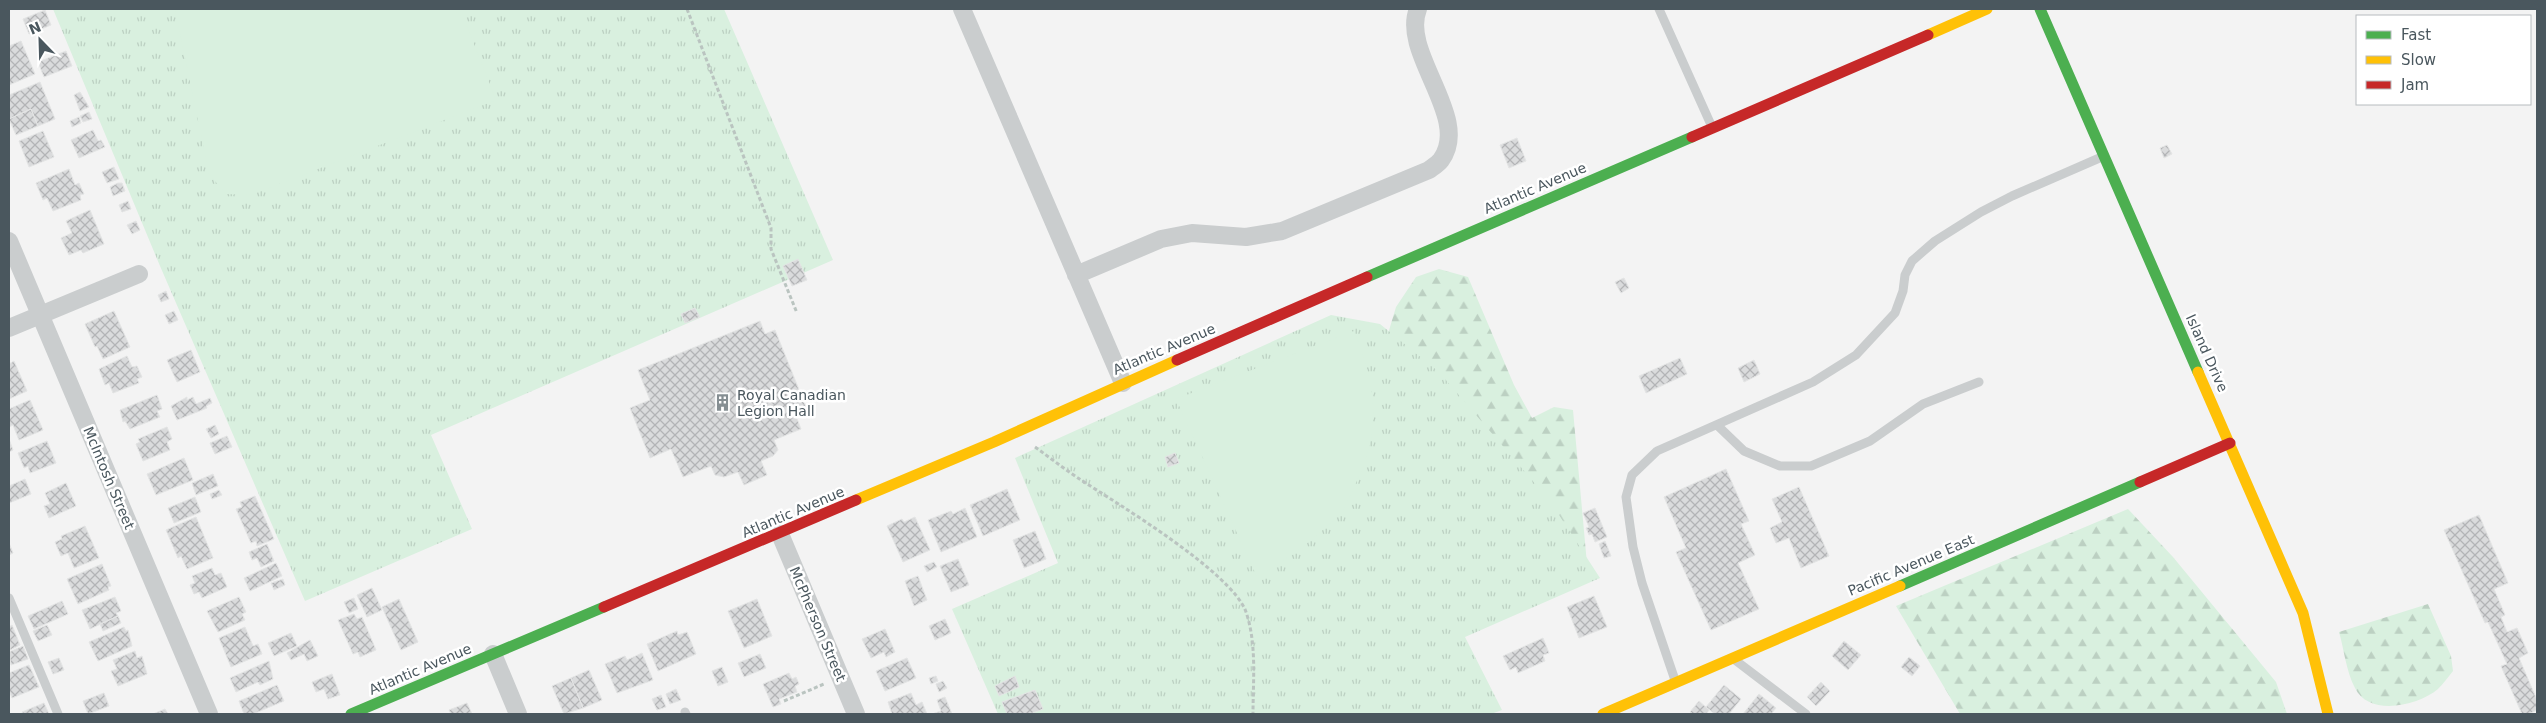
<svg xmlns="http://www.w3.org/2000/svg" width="2546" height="723" viewBox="0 0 2546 723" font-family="'DejaVu Sans',sans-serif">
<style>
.forest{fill:url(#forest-firs)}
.park{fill:url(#park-tufts)}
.pitch{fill:#d9f0df}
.building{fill:url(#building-cross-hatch);stroke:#e4e5e5}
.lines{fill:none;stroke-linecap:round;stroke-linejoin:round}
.path{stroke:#bac4c0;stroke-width:3;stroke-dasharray:4 2.5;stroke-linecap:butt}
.lane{stroke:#cacdce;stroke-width:9}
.street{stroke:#cacdce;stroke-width:18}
.fast{stroke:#4caf50;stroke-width:11}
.slow{stroke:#ffc107;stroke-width:11}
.jam{stroke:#c62828;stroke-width:11}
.labels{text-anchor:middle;stroke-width:5;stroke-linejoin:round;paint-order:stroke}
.street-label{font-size:14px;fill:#4a575e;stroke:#fff}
.poi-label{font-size:14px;fill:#4a575e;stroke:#fff;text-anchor:start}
</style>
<defs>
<pattern id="forest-firs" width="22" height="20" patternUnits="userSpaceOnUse" patternTransform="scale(1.25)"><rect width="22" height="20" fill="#d9f0df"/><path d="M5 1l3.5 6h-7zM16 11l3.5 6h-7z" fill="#bcd0c2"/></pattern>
<pattern id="park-tufts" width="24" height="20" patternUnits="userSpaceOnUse" patternTransform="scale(1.25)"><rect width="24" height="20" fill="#d9f0df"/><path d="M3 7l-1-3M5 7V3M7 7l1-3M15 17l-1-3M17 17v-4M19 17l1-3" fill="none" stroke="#bcd0c2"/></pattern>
<pattern id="building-cross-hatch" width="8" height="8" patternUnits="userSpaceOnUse" patternTransform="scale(1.25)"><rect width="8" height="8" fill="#dadbdc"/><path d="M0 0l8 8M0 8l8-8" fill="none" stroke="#b3b4b6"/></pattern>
</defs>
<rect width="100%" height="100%" fill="#f3f3f3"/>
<path class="forest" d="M1439 269 1468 277 1514 385 1532 418 1554 407 1573 410 1588 575 1384 347 1396 307 1416 277Z
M2128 509 2173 557 2276 682 2287 714H1960L1896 606Z
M2428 604 2451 656 2453 671C2448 677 2443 684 2438 689 2418 706 2369 717 2355 688 2346 671 2344 649 2339 632Z"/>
<path class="park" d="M53 9H724L833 260 431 435 472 529 305 601 160 266Z
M1331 315 1380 324 1439 372 1550 501 1600 578 1465 637 1502 710 1491 714H998L952 609 1058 563 1015 458Z"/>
<path class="pitch" d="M175 9H453L464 19 496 100 251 195 226 194 209 174Z
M1354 331C1377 386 1382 430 1355 485 1351 493 1347 505 1341 512 1317 539 1287 558 1257 577L1176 399Z"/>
<path class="building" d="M45 10 51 25 29 34 23 19Z
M21 41 35 74 9 85V46Z
M66 51 72 66 44 77 38 62Z
M40 82 55 119 38 126 31 109 9 119V95Z
M80 92 89 107 80 111 74 95Z
M31 109 38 126 16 135 9 119Z
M89 112 92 119 83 122 80 116Z
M79 117 81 123 72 127 70 121Z
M93 130 98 141 101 140 105 147 79 158 71 140Z
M43 131 54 157 29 167 19 141Z
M1517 138 1526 161 1509 168 1500 145Z
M2167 145 2172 154 2164 158 2160 148Z
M114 167 119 179 107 183 102 172Z
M69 169 75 185 79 183 84 194 80 195 81 200 53 211 47 198 43 200 36 183Z
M118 183H122L125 191 113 196 110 187Z
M128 201 131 209 122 212 119 205Z
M90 210 104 244 83 253 81 250 69 255 61 238 72 233 66 221Z
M136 221 140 230 132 234 127 225Z
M798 259 807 280 792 286 783 266Z
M1624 278 1629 288 1621 293 1615 282Z
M166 291 169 299 161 302 158 295Z
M695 308 700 317 685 323 681 314Z
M114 311 130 347 103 359 97 346 95 347 85 324Z
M174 311 178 320 169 324 165 315Z
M760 321 765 334 775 330 806 407 794 411 801 429 774 440 778 450 773 456 761 461 767 475 744 485 738 472 724 477 715 475 711 466 683 477 671 449 650 458 630 408 650 400 638 370Z
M191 350 200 372 177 382 167 360Z
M127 356 132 367 137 366 142 377 137 379 139 383 113 393 109 383 105 385 99 369Z
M1680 358 1687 374 1646 393 1639 376Z
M1754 360 1760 374 1744 382 1738 368Z
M14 361 27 391 9 399V364Z
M157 395 162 409 157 411 160 417 130 429 125 421 123 422 120 410Z
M187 397V400L193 397 196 404 210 398 212 403 206 406 207 408 177 420 171 406Z
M30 400 43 430 19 440 13 425 9 427V409Z
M215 425 219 434 211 438 206 429Z
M167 427 172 439 167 442 170 450 143 461 136 444 140 442 138 439Z
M227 436 232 447 215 454 210 443Z
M9 439 13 450 9 452Z
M47 441 56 463 30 473 28 466 24 468 18 453Z
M1175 453 1179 463 1168 467 1165 457Z
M184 458 193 480 156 495 147 474Z
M1726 469 1749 521 1741 524 1755 555 1738 563 1759 609 1711 630 1676 552 1686 548 1664 497Z
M213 474 218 486 196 495 192 483Z
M25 479 31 494 9 503V486Z
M66 483 76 506 49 518 44 506 50 504 45 493Z
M1799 487 1829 556 1801 568 1789 538 1776 543 1770 528 1782 522 1772 499Z
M1007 489 1020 520 983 536 970 505Z
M219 490 222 495 212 499 210 494Z
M255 496 274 539 257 546 256 541 251 543 236 509 242 507 240 502Z
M195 497 201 512 174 523 168 508Z
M965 508 977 537 941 552 928 520 951 511 953 514Z
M1595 508 1607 537 1595 542 1592 534 1589 535 1586 528 1589 527 1583 513Z
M2479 515 2508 583 2494 589 2505 615 2501 617 2507 632 2517 628 2528 653 2519 658 2537 700V710L2528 714H2522L2501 666 2507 664 2488 622 2485 623 2444 530Z
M196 517 213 558 187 569 181 556 178 558 166 530Z
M915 517 930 550 903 562 887 526 902 519 904 522Z
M85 526 99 558 74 568 68 553 61 556 55 542 62 539 61 536Z
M1035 531 1046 559 1024 568 1013 540Z
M1605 541 1611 556 1604 558 1599 544Z
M9 543 13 553 9 555Z
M267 544 274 561 261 567 257 558 252 560 249 552Z
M958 559 969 585 951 592 940 566Z
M934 562 937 567 927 572 924 566Z
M276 563 282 576 250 591 244 578Z
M102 564 111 586 108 587 109 590 78 604 67 579Z
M212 568 215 575 221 573 227 587 202 598 199 592 194 594 190 585 195 583 192 576Z
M918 576 927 600 914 606 905 581Z
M283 579 285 585 274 590 271 583Z
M372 588 382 610 367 617 357 595Z
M1594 596 1607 627 1579 638 1567 607Z
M115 597 121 611 116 613 118 616 90 629 82 610Z
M239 597 246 612 242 614 245 620 218 632 207 611Z
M354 598 358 609 349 613 344 602Z
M399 599 418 642 401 650 382 607Z
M757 599 772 636 744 648 728 611Z
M62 601 68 614 34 629 28 616Z
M354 614 357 619 362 617 376 650 360 657 358 652 353 654 338 620Z
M118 616 121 623 103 631 100 624Z
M945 619 951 633 935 640 929 626Z
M12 625 20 645 10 650 9 627Z
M47 625 52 635 38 641 33 631Z
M124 627 126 631 128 630 132 646 98 661 89 642Z
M245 627 253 646 258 644 262 654 231 667 219 638Z
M885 629 895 652 886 657 884 652 871 658 862 639Z
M677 631 678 635 687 632 696 654 658 671 647 644Z
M291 633 297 646 274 656 268 643Z
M1543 638 1549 653 1543 655 1545 661 1518 673 1516 667 1510 670 1503 656Z
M310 640 318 656 307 661 304 654 291 660 287 653Z
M1844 641 1861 655 1848 670 1832 656Z
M23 646 28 659 11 665 9 652Z
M135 651 137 658 142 656 147 674 118 686 111 671 117 669 113 660Z
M642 653 653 680 617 693 605 664 625 656 627 660Z
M760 654 766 668 744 677 738 663Z
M1909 657 1920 666 1912 676 1901 667Z
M59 658 64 670 53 674 48 662Z
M907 658 916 678 885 691 876 671Z
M269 661 273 679 260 685 258 682 236 692 230 678Z
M29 665 39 687 12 698 9 690V673Z
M722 667 728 682 718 686 712 671Z
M589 670 602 700 583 708 571 678Z
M789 673 792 679 796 677 799 684 795 686 797 692 779 699 781 704 773 707 763 684Z
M332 674 340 695 328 699 324 689 316 692 312 682Z
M936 676 938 681 931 684 929 678Z
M1015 676 1019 687 999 696 995 686Z
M571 678 583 708 564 714 552 686Z
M943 681 947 688 939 692 936 684Z
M1821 682 1830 691 1816 706 1807 697Z
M277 685 284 701 253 714H244L239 701Z
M1724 685 1741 699 1729 714H1715L1706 707Z
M676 689 681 700 670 704 666 694Z
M1035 690 1043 709 1030 714H1007L1002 702Z
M104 693 109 706 88 714 83 701Z
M911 693 916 705 922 702 927 714H892L888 702Z
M1759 694 1776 708 1771 714H1743Z
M661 695 666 707 657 710 652 699Z
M945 697 952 714H932L941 711 937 700Z
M1699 701 1709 710 1706 714H1693L1690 712Z
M44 703 49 714H23L22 712Z
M467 703 472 714H451L449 710Z
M165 709 168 714H153Z"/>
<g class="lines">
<path class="path" d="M687 9 771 228V249L797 313
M1035 447C1049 457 1063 468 1078 478 1116 503 1232 572 1246 612 1257 644 1253 681 1253 714
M784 701 824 684"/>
<path class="lane" d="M1659 9 1712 127
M1717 425 1744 451 1780 466H1811L1870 441 1923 404 1979 382
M9 598 58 714
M1735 660 1806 714
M1676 683 1642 583 1633 547 1626 497 1632 475 1657 451 1813 382 1856 355 1895 313 1903 291 1905 275 1912 261 1935 241 1981 212 2012 196 2104 156
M685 712 686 714"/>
<path class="street" d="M962 9 1123 383
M9 241 209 714
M1076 275 1161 239 1192 233 1246 237 1282 231 1429 170C1433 167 1438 164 1441 160 1472 118 1400 53 1418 9
M9 328 139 274
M780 534 856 714
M493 654 518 714"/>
<path class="fast" d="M2040 9 2198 372
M1367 277 1692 137
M1900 586 2140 482
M351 714 604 607"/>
<path class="slow" d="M1928 35 1987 9
M2198 372 2303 613 2328 714
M856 500 994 442 1177 360
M1603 714 1900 586"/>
<path class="jam" d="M1692 137 1928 35
M1177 360 1367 277
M2140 482 2230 443
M604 607 856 500"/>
</g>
<defs>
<symbol id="building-bare" viewBox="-9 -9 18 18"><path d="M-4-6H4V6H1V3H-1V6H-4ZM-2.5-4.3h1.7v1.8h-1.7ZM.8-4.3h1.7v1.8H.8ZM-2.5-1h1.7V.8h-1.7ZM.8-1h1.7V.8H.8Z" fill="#858e92" stroke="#fff" stroke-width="2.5" paint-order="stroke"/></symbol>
</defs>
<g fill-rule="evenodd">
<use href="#building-bare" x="710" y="390" width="25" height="25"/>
</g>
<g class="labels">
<g class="street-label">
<text transform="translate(1535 188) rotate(-23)" y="5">Atlantic Avenue</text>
<text transform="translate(1164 349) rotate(-23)" y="5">Atlantic Avenue</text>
<text transform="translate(2207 353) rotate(66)" y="5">Island Drive</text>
<text transform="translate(109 478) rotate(67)" y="5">McIntosh Street</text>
<text transform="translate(793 512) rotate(-23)" y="5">Atlantic Avenue</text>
<text transform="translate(1911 565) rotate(-23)" y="5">Pacific Avenue East</text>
<text transform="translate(818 624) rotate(67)" y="5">McPherson Street</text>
<text transform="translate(420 669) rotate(-23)" y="5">Atlantic Avenue</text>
</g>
<g class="poi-label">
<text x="737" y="400">Royal Canadian<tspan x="737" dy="16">Legion Hall</tspan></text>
</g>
</g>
<rect width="2546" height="723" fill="none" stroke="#4a575e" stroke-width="20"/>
<rect x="2356" y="15" width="175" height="90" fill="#ffffff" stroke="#b7bcbf"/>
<rect x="2366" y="31" width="25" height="8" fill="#4caf50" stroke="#b7bcbf"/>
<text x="2401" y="40" font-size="15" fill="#4a575e">Fast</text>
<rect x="2366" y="56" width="25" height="8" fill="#ffc107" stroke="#b7bcbf"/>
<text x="2401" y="65" font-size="15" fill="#4a575e">Slow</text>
<rect x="2366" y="81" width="25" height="8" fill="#c62828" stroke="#b7bcbf"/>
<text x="2401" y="90" font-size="15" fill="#4a575e">Jam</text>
<g transform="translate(40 40) rotate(337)" stroke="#ffffff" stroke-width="4" paint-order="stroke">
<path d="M0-4L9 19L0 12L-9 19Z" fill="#4a575e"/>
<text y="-8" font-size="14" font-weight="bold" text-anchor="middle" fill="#4a575e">N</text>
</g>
</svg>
